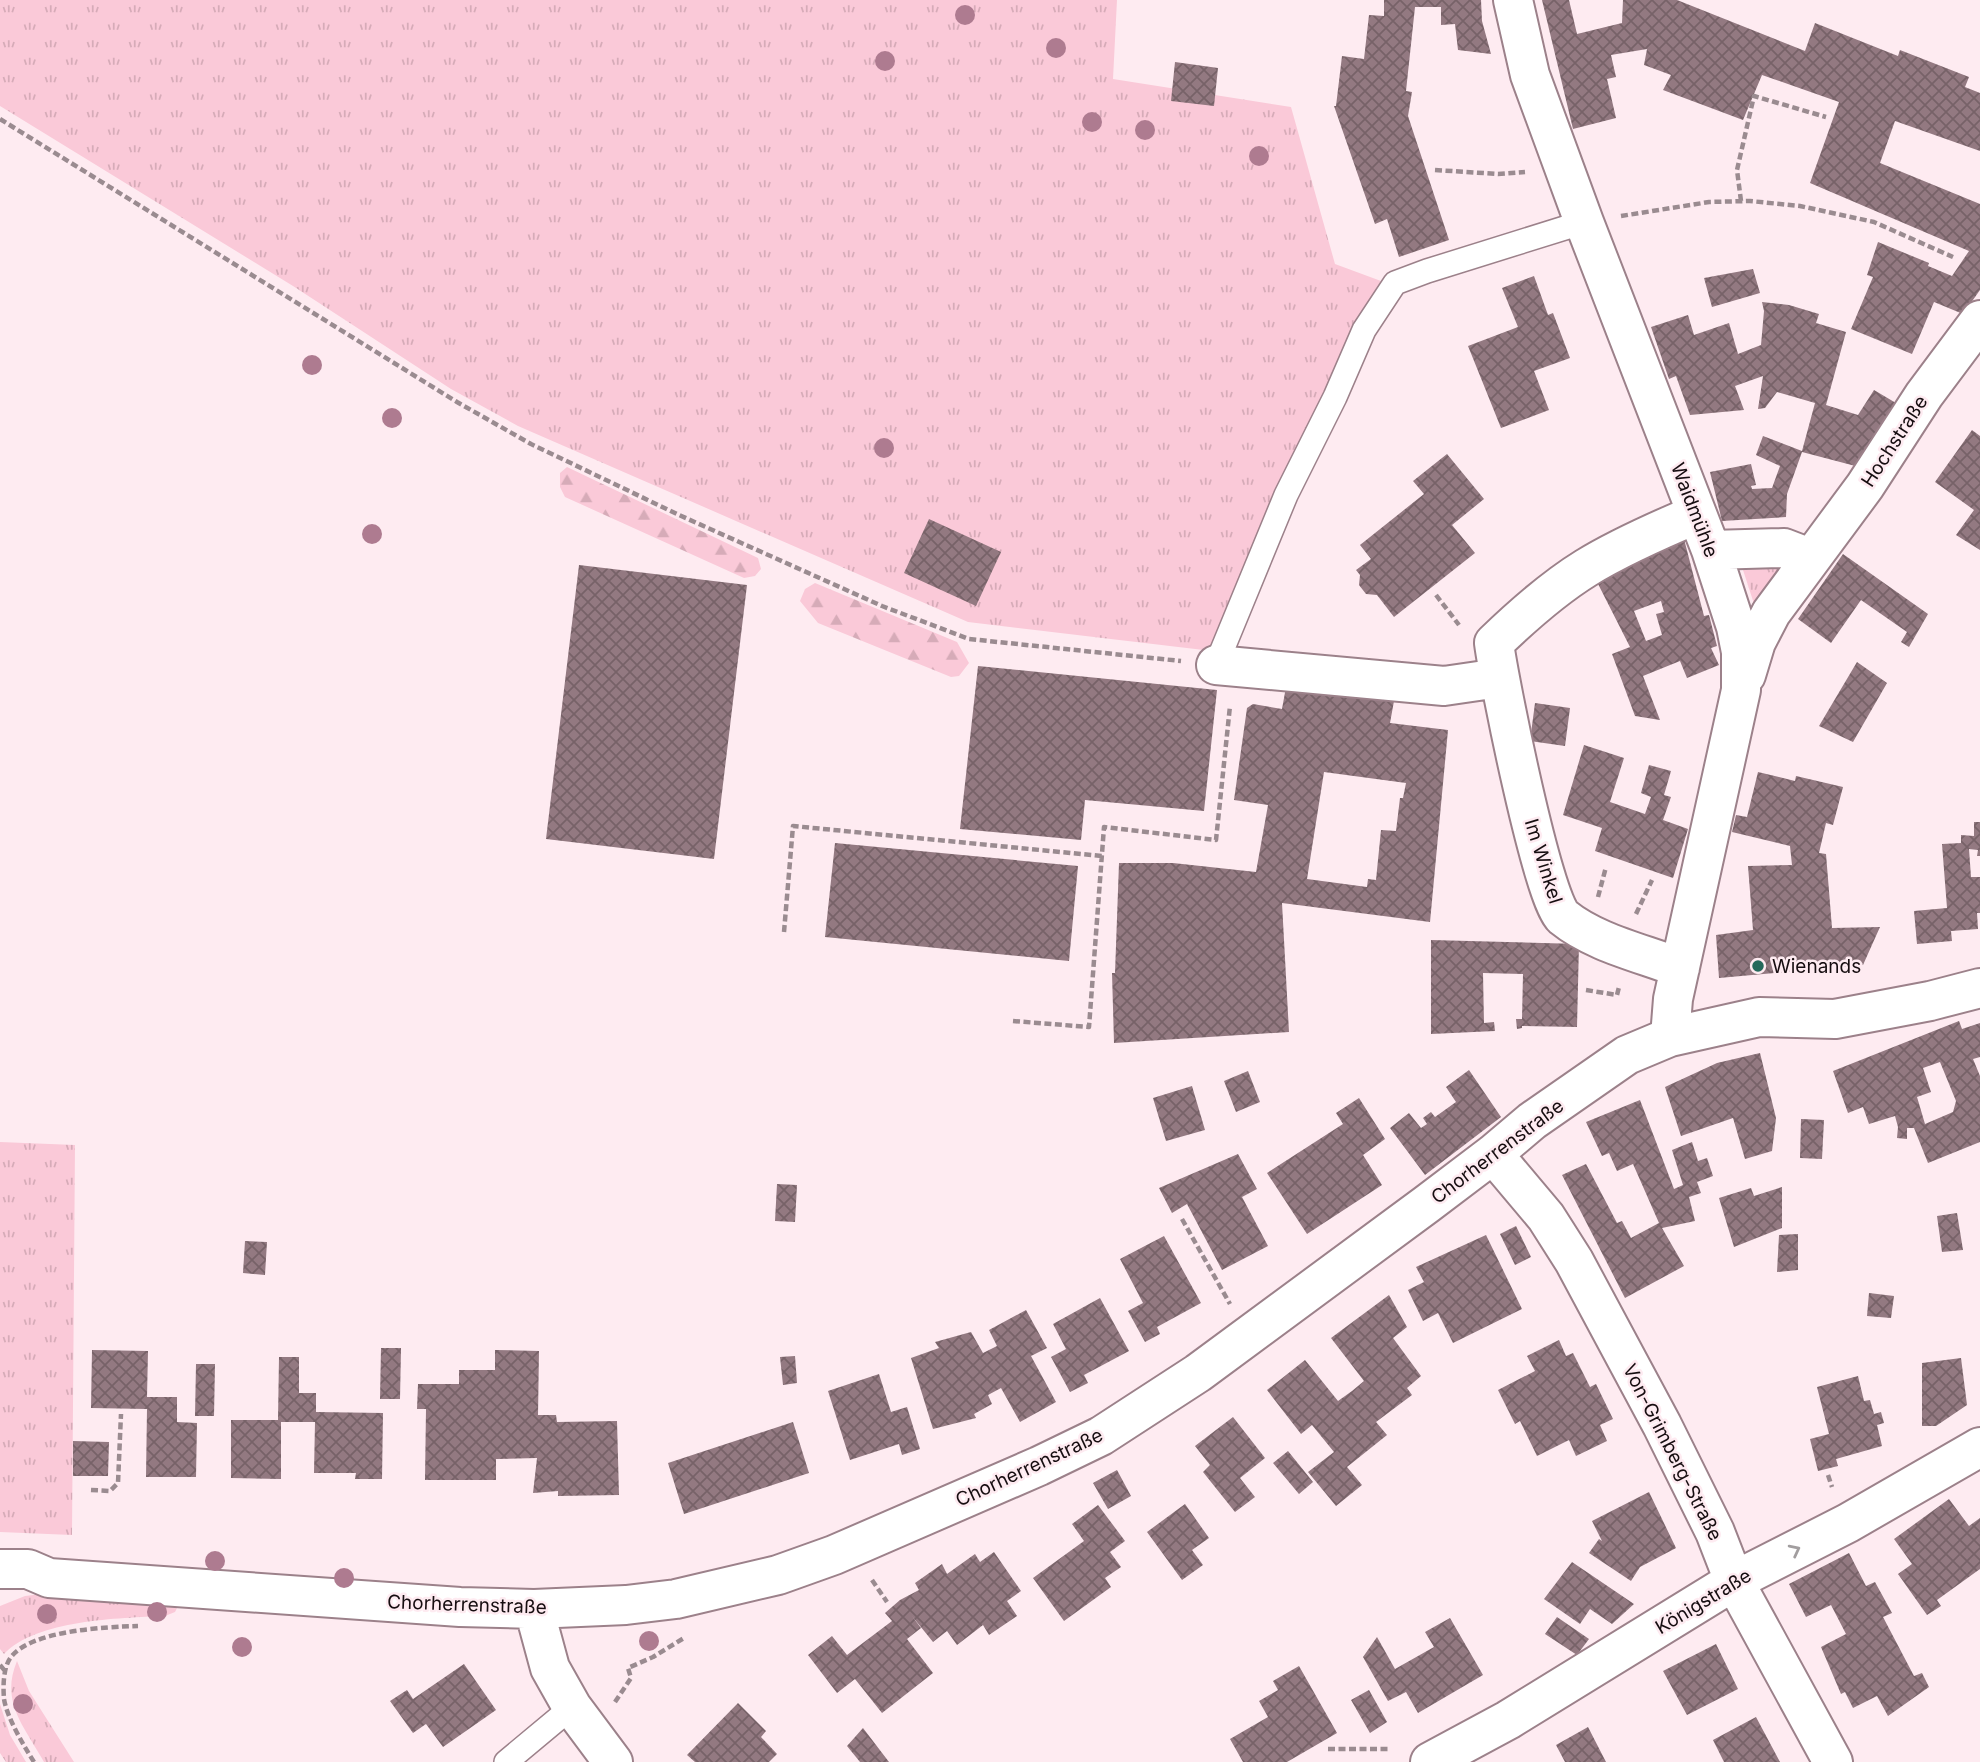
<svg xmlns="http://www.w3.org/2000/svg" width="1980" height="1762" viewBox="0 0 1980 1762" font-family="Inter,sans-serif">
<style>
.grass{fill:url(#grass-tufts)}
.forest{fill:url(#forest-firs)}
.building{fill:url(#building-cross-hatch);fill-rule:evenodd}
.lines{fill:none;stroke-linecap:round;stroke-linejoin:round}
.service-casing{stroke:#9c818a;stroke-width:26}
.minor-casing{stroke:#9c818a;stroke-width:42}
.path{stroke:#9a8b90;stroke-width:4.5;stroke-dasharray:7 3.5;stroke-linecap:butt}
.service{stroke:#fff;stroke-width:23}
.minor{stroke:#fff;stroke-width:38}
.tree{fill:#ae7b90}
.oneway{stroke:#a29e9f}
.poi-dot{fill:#24695b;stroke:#feebf1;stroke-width:2.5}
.labels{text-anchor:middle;stroke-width:5;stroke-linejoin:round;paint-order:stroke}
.street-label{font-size:19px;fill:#160d10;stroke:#feebf1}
.poi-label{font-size:19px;fill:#160d10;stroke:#feebf1;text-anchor:start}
</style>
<defs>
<pattern id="grass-tufts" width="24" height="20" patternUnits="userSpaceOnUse" patternTransform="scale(1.75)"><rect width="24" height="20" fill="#fac9d8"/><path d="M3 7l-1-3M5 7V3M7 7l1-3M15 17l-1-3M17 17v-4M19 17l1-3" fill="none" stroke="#d6abb8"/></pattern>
<pattern id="forest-firs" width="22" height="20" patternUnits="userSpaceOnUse" patternTransform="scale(1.75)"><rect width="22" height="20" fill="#fac9d8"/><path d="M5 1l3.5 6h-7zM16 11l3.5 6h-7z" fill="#d6abb8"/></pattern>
<pattern id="building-cross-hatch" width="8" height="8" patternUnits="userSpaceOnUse" patternTransform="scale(1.75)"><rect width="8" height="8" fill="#937981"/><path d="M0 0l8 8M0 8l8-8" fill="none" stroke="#776268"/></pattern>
</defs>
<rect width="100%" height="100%" fill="#feebf1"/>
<path class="grass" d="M0 0H1117L1113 79 1291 107 1335 264 1381 281 1241 584 1212 651 968 622 518 426 451 389 293 286 0 106Z
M1777 565 1780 578 1757 613 1743 570Z
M0 1142 75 1145 72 1535 0 1532Z
M42 1594 179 1604 175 1612 165 1616C119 1618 36 1620 4 1654L0 1649V1606L25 1596Z
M17 1661 29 1691 74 1762H44C24 1726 0 1702 17 1661Z
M0 1704 10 1735 26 1762H6L0 1753Z"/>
<path class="forest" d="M567 467 758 558 761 569 755 576 744 578 565 497 560 487V473Z
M815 583 957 642 969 663 959 676 951 677 818 623 800 601 805 589Z"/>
<path class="building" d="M1384 0H1481L1482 21 1491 54 1458 50 1455 24 1441 25V7H1415L1406 91 1412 92 1408 116 1449 240 1399 257 1387 219 1375 224 1334 106H1336L1342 56 1364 59 1369 15 1384 16Z
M1542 0H1569L1577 34 1622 23 1623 0H1677L1805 51 1815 23 1898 56 1900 50 1969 77 1965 87 1980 93V151L1895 121 1880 163 1980 204V290L1963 314 1934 302 1912 354 1851 329 1873 277 1867 275 1878 242 1929 263 1928 266 1952 276 1969 251 1810 183 1839 102 1762 75 1743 120 1663 90 1671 75 1644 65 1647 49 1611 55 1616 77 1607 79 1616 118 1573 129Z
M1175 62 1218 68 1214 106 1171 101Z
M1753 269 1760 293 1712 307 1704 278Z
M1534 276 1548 315 1553 313 1570 358 1534 371 1549 410 1501 428 1468 346 1518 327 1502 288Z
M1762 302 1789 305 1819 314 1816 323 1846 332 1826 405 1858 415 1874 390 1901 406 1863 468 1802 452 1787 494 1786 517 1722 521 1710 472 1751 464 1756 485 1751 486 1752 489 1772 488 1780 466 1756 455 1763 436 1802 451 1815 403 1777 392 1765 408 1758 409 1763 376 1735 386 1744 410 1690 415 1676 376 1669 379 1651 327 1688 315 1694 335 1729 323 1738 354 1761 345 1764 311Z
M1972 430 1980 436V550L1956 535 1974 510 1935 482Z
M1447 454 1484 499 1452 525 1475 553 1394 617 1377 595 1366 594 1359 585 1360 575 1356 570 1371 559 1360 545 1424 494 1413 481Z
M929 519 1001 552 976 606 904 573Z
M1684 539 1704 616 1709 615 1717 646 1711 648 1719 665 1687 678 1680 661 1643 676 1660 720 1635 716 1612 654 1630 647 1595 578ZM1661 601 1664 612 1656 614 1662 635 1646 641 1634 611Z
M1843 554 1928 614 1909 647 1901 642 1907 632 1861 600 1831 643 1798 619Z
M579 565 747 585 714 859 546 839Z
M1857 662 1887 683 1853 742 1819 726Z
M978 666 1217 690 1204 811 1085 800 1081 840 960 829Z
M1286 687 1394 701 1390 723 1448 730 1430 922 1282 903 1289 1032 1114 1043 1112 973H1115L1119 863H1173L1256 872 1268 805 1234 800 1247 708 1253 704 1282 709ZM1324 772 1406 783 1403 798H1400L1396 831 1381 830 1376 880 1368 879 1367 887 1307 879Z
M1535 703 1570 708 1565 746 1530 741Z
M1584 745 1624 758 1610 802 1645 814 1651 797 1641 793 1649 765 1671 771 1664 795 1671 797 1663 820 1688 829 1673 878 1595 851 1602 828 1563 815Z
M1758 772 1795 781 1796 776 1843 787 1833 825 1826 823 1819 853 1826 854 1832 928 1880 927 1863 965 1719 978 1716 935 1753 930 1748 866 1792 865 1790 846 1732 832 1736 815 1747 817Z
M1974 822H1980V856H1977L1978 850 1969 849 1971 877H1980V913H1977L1978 929 1951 931 1952 941 1917 944 1914 911 1947 908 1942 844 1961 843V835L1974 836Z
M835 843 1078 866 1069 961 825 937Z
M1431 940 1579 944 1577 1027 1522 1026V1028L1517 1029 1516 1019H1522L1523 974 1483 973 1484 1023 1494 1022 1495 1031 1431 1034Z
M1959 1021 1962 1029 1980 1023V1057L1973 1059 1980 1076V1142L1928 1163 1914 1128H1907V1139L1897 1138 1898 1127 1895 1116 1869 1124 1863 1107 1848 1113 1833 1071ZM1940 1062 1956 1101 1953 1112 1925 1124 1917 1097 1931 1092 1923 1068Z
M1760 1053 1776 1118 1772 1151 1745 1159 1733 1118 1681 1136 1665 1087 1717 1063Z
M1469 1070 1501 1117 1425 1175 1390 1128 1409 1113 1421 1128 1427 1124 1423 1118 1431 1112 1435 1117 1456 1102 1446 1087Z
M1248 1071 1260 1102 1236 1112 1224 1081Z
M1192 1086 1205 1130 1166 1141 1153 1098Z
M1359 1098 1385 1139 1363 1155 1382 1185 1307 1234 1267 1173 1343 1124 1336 1113Z
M1640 1100 1674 1189 1683 1185 1672 1150 1692 1142 1698 1161 1707 1158 1713 1176 1697 1182 1701 1193 1689 1197 1695 1221 1662 1228 1684 1266 1625 1298 1562 1175 1586 1164 1617 1223 1622 1221 1631 1238 1659 1223 1633 1164 1617 1171 1609 1153 1602 1156 1586 1122Z
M1801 1119 1824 1120 1822 1159 1800 1158Z
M1238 1154 1257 1189 1242 1197 1268 1246 1222 1270 1187 1204 1172 1213 1159 1188Z
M777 1184 797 1185 795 1222 775 1221Z
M1782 1187V1228L1734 1247 1719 1198 1751 1188 1754 1196Z
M1957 1213 1963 1250 1942 1252 1937 1216Z
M1516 1226 1531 1257 1515 1265 1500 1234Z
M1798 1234V1270L1777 1272 1779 1235Z
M1486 1235 1522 1309 1453 1343 1438 1313 1423 1321 1408 1290 1424 1282 1416 1267Z
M1164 1236 1201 1303 1157 1327 1160 1334 1145 1342 1128 1311 1143 1303 1120 1259Z
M245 1241 267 1242 265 1275 243 1273Z
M1869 1293 1894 1296 1891 1318 1867 1316Z
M1389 1295 1407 1327 1393 1338 1421 1376 1407 1388 1412 1395 1376 1422 1387 1435 1347 1467 1362 1485 1336 1506 1308 1472 1334 1452 1312 1425 1301 1434 1267 1390 1305 1360 1338 1401 1352 1391 1364 1381 1331 1338Z
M1100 1298 1129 1351 1084 1375 1088 1383 1070 1392 1051 1357 1066 1349 1053 1324Z
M1026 1310 1047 1348 1031 1356 1056 1402 1020 1422 1001 1388 988 1395 992 1404 974 1414 976 1418 933 1429 911 1358 939 1348 935 1342 971 1332 983 1353 997 1346 989 1330Z
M1559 1340 1566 1356 1573 1353 1590 1387 1596 1384 1613 1419 1600 1425 1607 1441 1576 1456 1569 1440 1537 1456 1520 1421 1515 1424 1498 1390 1535 1371 1527 1356Z
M381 1348H401L400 1399H380Z
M92 1350 148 1351 147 1397H177V1422L197 1423 196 1477H146L147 1409 91 1408Z
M495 1350 539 1351 538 1415H556L557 1422 617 1421 619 1495 558 1496V1491L533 1493 537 1458 496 1459V1480H425L426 1409H417L418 1384H459V1370H495Z
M795 1356 797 1383 783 1385 780 1357Z
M279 1357H299V1393H316V1412L383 1413 382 1479H355L356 1473H314L315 1422H281V1479L231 1478V1420H278Z
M1961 1358 1967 1405 1936 1426H1922V1363Z
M196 1364H215L214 1416H195Z
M879 1374 891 1412 907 1407 920 1449 902 1455 899 1444 850 1460 828 1391Z
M1858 1376 1864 1401 1870 1400 1874 1414 1881 1412 1884 1423 1877 1425 1882 1446 1836 1459 1838 1466 1818 1471 1810 1439 1829 1434 1817 1387Z
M1233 1417 1265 1458 1240 1478 1255 1497 1235 1512 1203 1472 1210 1465 1195 1446Z
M793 1422 809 1473 684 1514 668 1463Z
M73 1441 109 1442 108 1476H73Z
M1288 1451 1313 1482 1299 1494 1273 1463Z
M1117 1470 1131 1496 1108 1509 1093 1483Z
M1649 1492 1676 1548 1640 1567 1631 1581 1589 1553 1599 1539 1602 1541 1592 1521Z
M1949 1499 1969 1526 1980 1518V1569L1937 1600 1941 1606 1927 1615 1898 1574 1912 1564 1894 1539Z
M1185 1504 1209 1538 1192 1550 1203 1565 1182 1580 1147 1532Z
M1098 1505 1125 1541 1110 1552 1121 1567 1105 1578 1111 1587 1064 1621 1033 1578 1084 1541 1072 1524Z
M994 1552 1021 1591 1007 1601 1017 1616 989 1635 983 1625 957 1645 947 1631 933 1642 912 1616 921 1628 907 1639 933 1673 882 1713 855 1679 837 1693 808 1655 832 1636 847 1655 892 1621 885 1613 900 1600 919 1590 915 1583 942 1564 947 1574 975 1554 980 1562Z
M1849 1553 1866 1586 1875 1582 1892 1613 1883 1617 1914 1676 1922 1673 1929 1687 1888 1716 1877 1696 1853 1708 1845 1692 1841 1694 1821 1647 1846 1634 1831 1605 1806 1617 1789 1584Z
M1572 1562 1634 1604 1612 1624 1590 1609 1580 1624 1544 1599Z
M1557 1617 1589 1639 1577 1655 1545 1634Z
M1450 1618 1483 1675 1418 1713 1406 1692 1388 1701 1363 1657 1377 1637 1395 1669 1434 1647 1425 1632Z
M1716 1644 1738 1689 1687 1715 1663 1671Z
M464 1664 496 1710 443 1747 426 1724 413 1733 390 1701 407 1690 413 1699Z
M1299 1666 1337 1733 1287 1762H1243L1230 1739 1268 1717 1259 1701 1278 1690 1273 1681Z
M1369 1690 1387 1722 1370 1733 1351 1700Z
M738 1703 766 1731 761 1737 777 1754 769 1762H695L687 1755Z
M1756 1717 1780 1762H1724L1713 1740Z
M1588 1727 1606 1762H1565L1556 1745Z
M863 1728 889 1762H860L847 1746Z"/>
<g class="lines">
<defs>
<path id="service" d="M1216 665 1286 495 1335 397 1364 330 1395 283 1427 271 1584 222
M506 1762 572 1707"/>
<path id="minor" d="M1513 0 1530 75 1584 222 1711 550 1736 627 1741 652V690L1673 999 1670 1037
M1711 550 1784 548 1797 553 1808 563
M1216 665 1444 686 1499 678
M1746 675 1756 642 1771 613 1865 486 1924 395 1980 320
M1680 968C1642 953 1595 943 1563 917 1543 900 1499 681 1494 643 1522 616 1552 589 1586 568 1620 547 1659 530 1697 514
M1493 1154 1546 1217 1574 1261 1662 1425 1715 1532 1734 1581 1833 1762
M0 1569H28L49 1578 460 1607 534 1609 626 1605 676 1599 778 1575 834 1555 1039 1466 1101 1436 1198 1373 1427 1204 1493 1154 1532 1121 1627 1055 1670 1037 1759 1017 1835 1019 1930 1001 1980 988
M534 1609 550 1668 572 1707 613 1762
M1430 1762 1508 1720 1734 1581 1848 1523 1980 1447"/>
</defs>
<use href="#service" class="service-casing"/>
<use href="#minor" class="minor-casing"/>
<path class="path" d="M0 119 457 402 531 444 679 515 882 606 969 639 1181 661
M1435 170 1498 174 1525 172
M1741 201 1737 170 1754 96 1826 117
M1621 216 1709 202 1750 201 1800 206 1874 222 1953 257
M1436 595 1459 625
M1598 897 1606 867
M1636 914 1652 880
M784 932 793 826 1102 856
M1586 990 1617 995 1619 987
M1013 1021 1089 1027 1104 827 1216 840 1230 706
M1182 1219 1230 1304
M1828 1475 1832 1487
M91 1490 110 1491 118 1483 121 1414
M872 1580 887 1602
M0 1665 5 1671
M615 1702 631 1678 628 1668 653 1657 684 1638
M1328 1749H1389
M34 1762C24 1746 7 1718 4 1699 3 1687 3 1667 11 1657 32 1630 106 1627 138 1626"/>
<use href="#service" class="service"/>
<use href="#minor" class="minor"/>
</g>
<g class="tree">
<circle cx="965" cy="15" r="10"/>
<circle cx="1056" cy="48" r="10"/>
<circle cx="885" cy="61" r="10"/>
<circle cx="1092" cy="122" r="10"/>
<circle cx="1145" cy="130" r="10"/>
<circle cx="1259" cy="156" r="10"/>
<circle cx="312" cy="365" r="10"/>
<circle cx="392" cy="418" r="10"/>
<circle cx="884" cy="448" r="10"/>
<circle cx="372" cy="534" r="10"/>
<circle cx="215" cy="1561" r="10"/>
<circle cx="344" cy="1578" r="10"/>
<circle cx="157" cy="1612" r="10"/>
<circle cx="47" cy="1614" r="10"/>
<circle cx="649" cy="1641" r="10"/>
<circle cx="242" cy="1647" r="10"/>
<circle cx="23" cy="1704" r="10"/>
</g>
<defs><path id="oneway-chevron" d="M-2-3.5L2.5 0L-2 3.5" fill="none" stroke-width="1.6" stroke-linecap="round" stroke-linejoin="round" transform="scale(1.75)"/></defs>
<use class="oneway" href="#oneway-chevron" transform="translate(1795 1550) rotate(-27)"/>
<circle class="poi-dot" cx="1758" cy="966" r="7"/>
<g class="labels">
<g class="street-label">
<text transform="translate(1894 441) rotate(-57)" y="7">Hochstraße</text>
<text transform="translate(1695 510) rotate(69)" y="7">Waidmühle</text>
<text transform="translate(1544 861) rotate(73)" y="7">Im Winkel</text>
<text transform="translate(1497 1151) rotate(-37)" y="7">Chorherrenstraße</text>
<text transform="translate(1673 1452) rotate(63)" y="7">Von-Grimberg-Straße</text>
<text transform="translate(1029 1467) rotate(-25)" y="7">Chorherrenstraße</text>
<text transform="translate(1703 1601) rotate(-31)" y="7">Königstraße</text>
<text transform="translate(467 1604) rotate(2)" y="7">Chorherrenstraße</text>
</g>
<g class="poi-label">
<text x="1772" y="973">Wienands</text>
</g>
</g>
</svg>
